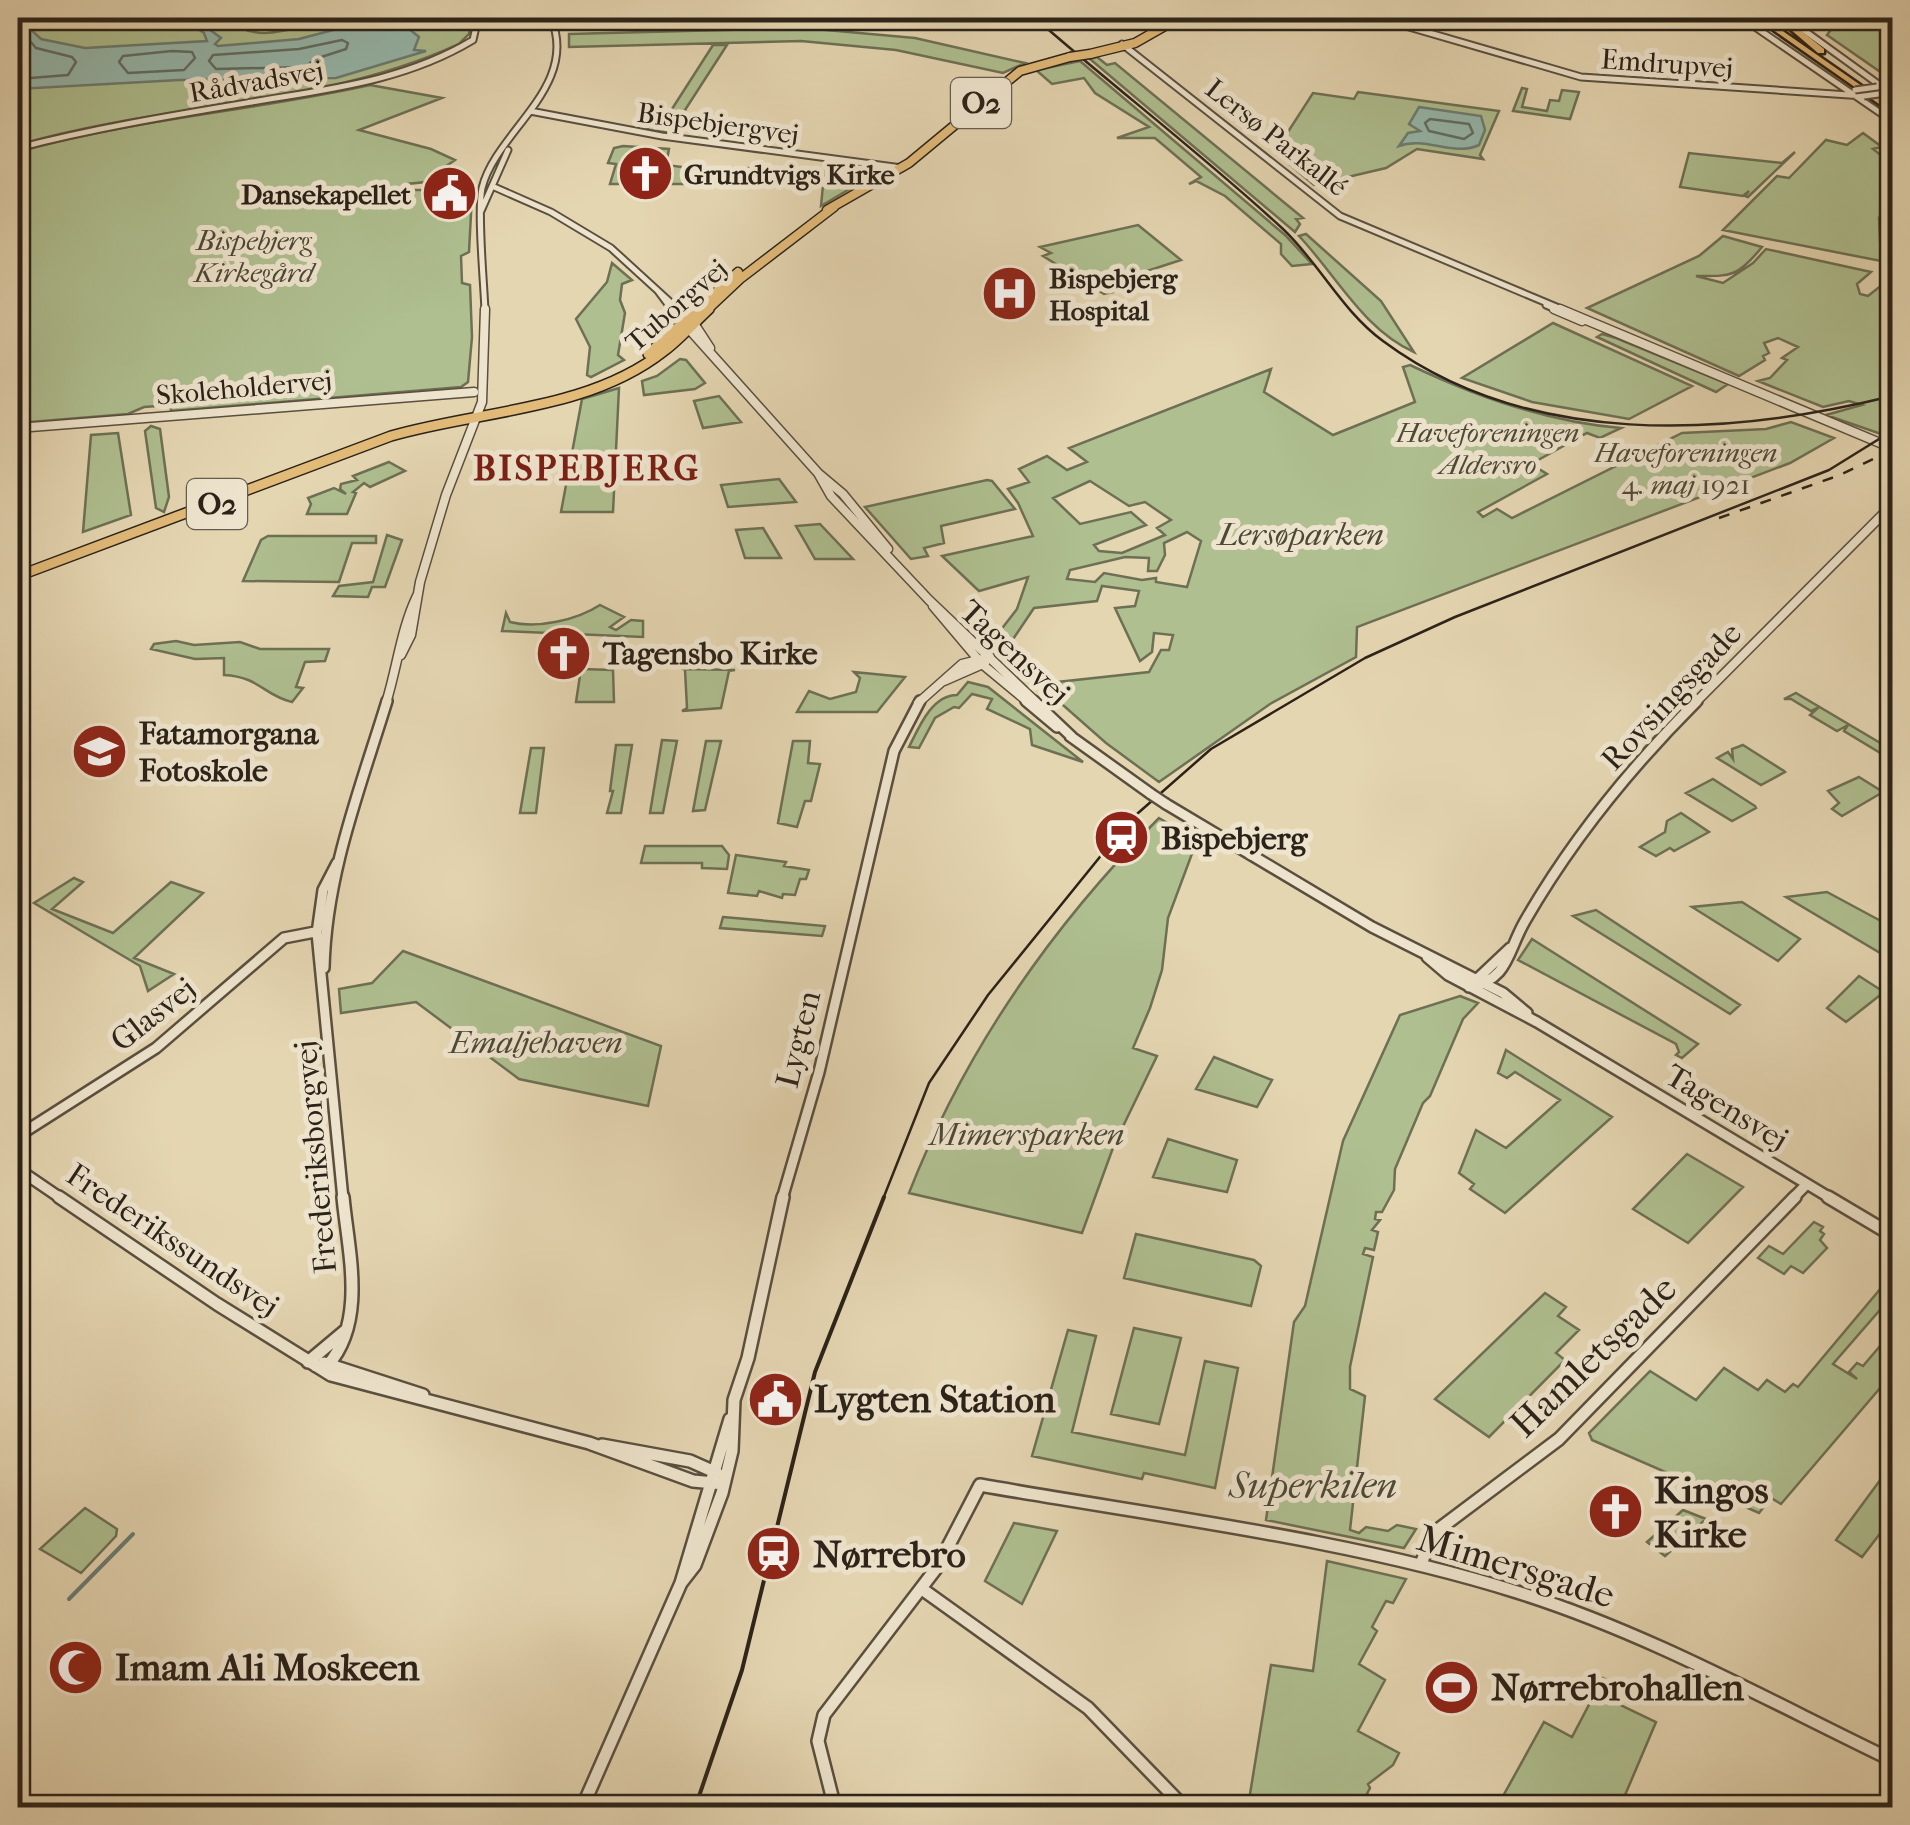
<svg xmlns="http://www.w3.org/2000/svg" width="1910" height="1825" viewBox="0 0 1910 1825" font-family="'IM FELL French Canon',serif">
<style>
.green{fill:#afbf90;stroke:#6d7054;stroke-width:2.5;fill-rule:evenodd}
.water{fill:#96b9ae;stroke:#6b7d72;stroke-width:2.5}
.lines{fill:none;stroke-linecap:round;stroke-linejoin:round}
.shore{stroke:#606e64;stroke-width:2.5}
.stream{stroke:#6b7d72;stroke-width:4}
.minor-far3-casing{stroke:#5a4f3f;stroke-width:9}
.minor-far2-casing{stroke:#5a4f3f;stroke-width:11}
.minor-far1-casing{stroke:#5a4f3f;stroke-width:14}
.minor-casing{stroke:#5a4f3f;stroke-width:16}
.major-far1-casing{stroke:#2b2219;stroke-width:11}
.major-casing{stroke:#2b2219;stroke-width:12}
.highway-casing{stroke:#2b2219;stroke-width:5}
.minor-far3{stroke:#eee4cd;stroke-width:5}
.minor-far2{stroke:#eee4cd;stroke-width:8}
.minor-far1{stroke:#eee4cd;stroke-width:9}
.minor{stroke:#eee4cd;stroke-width:11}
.major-far1{stroke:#e2bb79;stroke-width:8}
.major{stroke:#e2bb79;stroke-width:9}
.highway{fill:#e2bb79;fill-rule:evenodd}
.tram-far1{stroke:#2b2219;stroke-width:2.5}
.tram{stroke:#2b2219;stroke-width:4}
.rail{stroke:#2b2219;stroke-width:2.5;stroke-dasharray:11 11;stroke-linecap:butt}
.minor-bridge-far1-casing{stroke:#5a4f3f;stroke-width:9;stroke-linecap:butt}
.minor-bridge-casing{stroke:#5a4f3f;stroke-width:14;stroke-linecap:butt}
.major-bridge-casing{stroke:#2b2219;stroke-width:11;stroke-linecap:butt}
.minor-bridge-far1{stroke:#eee4cd;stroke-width:5}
.minor-bridge{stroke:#eee4cd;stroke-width:9}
.major-bridge{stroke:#e2bb79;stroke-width:8}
.labels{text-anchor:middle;stroke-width:10;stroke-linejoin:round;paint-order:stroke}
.far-street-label{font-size:28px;fill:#2b2219;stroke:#eee4cd}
.far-poi-label{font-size:28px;font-weight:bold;fill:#2b2219;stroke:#eee4cd;text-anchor:start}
.far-park-label{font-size:28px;font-style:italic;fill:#4c4937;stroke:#eee4cd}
.shield{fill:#eee4cd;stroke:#665c4f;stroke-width:2.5}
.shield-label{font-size:30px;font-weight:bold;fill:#2b2219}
.park-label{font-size:32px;font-style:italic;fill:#4c4937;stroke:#eee4cd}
.street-label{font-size:32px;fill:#2b2219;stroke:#eee4cd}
.poi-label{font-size:32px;font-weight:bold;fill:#2b2219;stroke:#eee4cd;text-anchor:start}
.far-district-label{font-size:35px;font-weight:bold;letter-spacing:2.5px;fill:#7a1f14;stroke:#eee4cd}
.near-street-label{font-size:38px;fill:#2b2219;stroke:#eee4cd}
.near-poi-label{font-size:38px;font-weight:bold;fill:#2b2219;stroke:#eee4cd;text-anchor:start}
.near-park-label{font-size:38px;font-style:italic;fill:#4c4937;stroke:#eee4cd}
</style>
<rect width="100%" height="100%" fill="#e5d6b2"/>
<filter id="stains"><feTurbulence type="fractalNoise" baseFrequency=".002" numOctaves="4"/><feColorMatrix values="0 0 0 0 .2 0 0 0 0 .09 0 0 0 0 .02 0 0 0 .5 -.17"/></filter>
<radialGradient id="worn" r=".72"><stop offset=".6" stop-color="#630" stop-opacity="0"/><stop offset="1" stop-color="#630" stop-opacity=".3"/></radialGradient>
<path class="green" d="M18 18H226C262 51 305 19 346 18 388 16 430 18 472 18L469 34 459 44C321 108 163 102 18 145Z
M1892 18V80L1827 35 1839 19Z
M804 28 915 38 1025 63 1003 73 896 50 801 41 569 47V34Z
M713 45H727L685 110 691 119 680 134 647 130 655 116 672 109Z
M1097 57 1107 65 1115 63 1303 218 1296 219 1300 224 1295 232 1090 59Z
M1080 61 1285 235 1312 264 1292 266 1281 254V244L1225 196 1196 181 1189 184 1201 177 1155 138H1117L1149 127 1095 93 1084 78 1052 84 1036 70Z
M370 85 442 98 359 130 431 149 455 160 442 169 436 181 407 184V190H425L427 198 452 205 472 195 469 252 461 256 462 283 470 285 472 337 468 382 461 387 171 411V405L144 407 128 414 18 423V152C133 119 253 111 370 85Z
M1522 88 1527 89 1522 107 1547 111 1550 100 1559 101 1562 90 1579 92 1570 119 1513 111Z
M1358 92 1499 111 1480 155 1483 159 1417 149 1386 168 1314 185 1275 152 1313 93 1354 99Z
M1863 133 1882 147 1873 149 1892 164V222L1879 218 1881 261 1723 230 1777 176 1789 178 1826 140 1847 145Z
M623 146 669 149 666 165 690 168 686 184H610L616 164 608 163 614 148Z
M1795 152 1748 197 1745 196 1749 191 1743 196 1680 187 1689 153 1782 163Z
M828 162 883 169 821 206 823 185 724 184 727 168 826 169Z
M1138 225 1181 260 1104 285 1113 292 1104 294 1043 256 1051 253 1040 247Z
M1306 234 1381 301 1414 352C1363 329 1336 275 1299 236Z
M1723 236 1762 247C1737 278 1730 276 1696 276L1723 283 1753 263 1766 249 1871 272 1857 284 1860 294 1868 296 1892 277V392L1880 401 1892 399V427L1884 435 1826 415 1862 405 1849 401 1823 407 1758 381 1770 378 1787 360 1782 358 1798 347 1778 338 1764 343 1769 353 1763 356 1765 360 1739 376 1587 308 1699 256Z
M612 263 632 280 622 284 620 300 625 313 618 355 624 360 591 377 587 375 590 347 576 319 607 282Z
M1553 323 1692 386 1629 419 1532 402 1462 378Z
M1602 334 1616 338 1728 384 1716 392 1597 337Z
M680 359 686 360 705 383 695 389 644 395 642 381 657 376Z
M1410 365C1477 397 1547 422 1621 428L1600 438 1587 433 1531 464 1547 474 1478 512 1483 517 1497 509 1512 518 1682 433 1766 429 1791 422 1834 438 1790 463 1357 627 1356 657 1270 704 1159 782 1106 743 1039 684 1149 672 1161 650H1169L1173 635 1154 633 1152 652 1140 661 1115 608 1135 606 1139 591 1102 586 1097 601 1034 608 1005 651 993 640 1017 609 1028 577 979 591 942 556 1033 536 1018 503 1008 489 1029 482 1019 469 1047 456 1067 470 1087 462 1069 448 1271 369 1264 392 1333 435 1415 402 1403 367ZM1090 481 1129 506 1145 502 1171 520 1157 528 1165 535 1122 553 1099 551 1094 545 1146 525 1131 512 1080 524 1053 498ZM1187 532 1201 541 1187 587 1156 582V578L1142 580 1104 573 1095 582 1067 579 1070 570 1125 557 1149 558 1148 571H1157L1165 555 1164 543Z
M619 388 613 512H561L582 399Z
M719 396 741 422 703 428 694 401Z
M151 426 160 429 169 497 164 512 156 508 145 431Z
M118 433 131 515 83 532 91 435Z
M389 462 405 471 370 487 364 483 353 492 356 493 347 514H307L311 504 308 498 334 488 346 494 340 489 341 484 357 480 353 476Z
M779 479 796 502 728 507 721 485Z
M987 480 992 481 1015 509 941 526 944 543 924 548 928 556 911 559 865 507Z
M820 524 853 559H815L796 526Z
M763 528 781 558H745L736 530Z
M387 535 402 540 385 587H372L368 597 333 596 339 586 373 582Z
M268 536H376V543H352L339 582 243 581 261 540Z
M600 605 624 617 610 627 616 630 631 620 643 621V637L502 631 506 613 510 622C537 629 577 620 600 605Z
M176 641 194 645 240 642 260 649H329L325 661 305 662 296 687 303 688 292 702C263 695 260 677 224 675V658L195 659 151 649 154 644Z
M685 666 686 669 735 670 729 671 721 708 682 711 687 708 685 670 681 668Z
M581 669 613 670 614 702H576Z
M854 672 905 677 877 712H797L809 691 830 699 856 692 860 678Z
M968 682 988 687 1083 762 1032 745 1030 729 987 709 992 699 972 694 959 708 954 707 935 718 919 748 909 747C919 727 932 695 957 695Z
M1796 693 1892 750V760L1844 731 1848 725 1837 731 1810 715 1819 707 1811 711 1791 699H1784Z
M662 740 677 741 663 813H650Z
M706 741H721L705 810 693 811Z
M793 741H810L808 763 820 764 811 801H805L797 827 778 823Z
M616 745H632L621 813H607L613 791H610Z
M1743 745 1784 771 1785 772 1761 785 1717 758 1728 752 1733 759 1732 749Z
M531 748H544L536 813H520Z
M1859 777 1883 792 1842 816 1832 809 1839 803 1828 791Z
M1713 779 1755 806 1756 808 1732 821 1686 793Z
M1681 813 1709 832 1674 851 1670 848 1656 856 1640 847 1665 832 1667 821Z
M1159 818 1201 843 1193 851 1168 918 1162 970 1150 1008 1133 1048 1157 1056 1114 1145 1082 1233 909 1193C964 1052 1052 926 1159 818Z
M645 846H722L729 855 727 869 702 868V863H641Z
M736 855 786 862 784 866 809 870 806 879H800L795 895 783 894 782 898 759 891 757 896 728 893Z
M74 878 83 882 52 909 113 933 171 882 203 893 134 958 174 974 148 991 140 966 34 903Z
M1827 892 1892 927 1886 940 1892 943V960L1786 897Z
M1742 902 1800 939 1778 961 1692 907Z
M1596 910 1740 1005 1730 1014 1573 916Z
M723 917 825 926 822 936 720 928Z
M1532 939 1698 1044 1682 1058 1676 1055 1679 1052 1676 1044 1518 960Z
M403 951 661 1046 648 1106 519 1079 416 1002 341 1013 339 989 372 983Z
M1859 976 1884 992 1846 1022 1827 1008Z
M1460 996 1478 1003 1463 1019 1430 1096 1423 1103 1395 1169 1394 1190 1382 1212H1376L1375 1219 1380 1220 1372 1230 1378 1232 1374 1250 1365 1248 1363 1254 1373 1257 1350 1367V1389L1365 1396 1350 1530 1359 1533 1366 1527 1388 1531 1397 1525 1416 1529 1404 1548 1266 1520 1294 1322 1305 1306 1343 1141 1400 1015Z
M1506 1050 1612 1117 1505 1213 1470 1189 1474 1184 1459 1173 1476 1130 1506 1148 1560 1100 1515 1072 1507 1078 1498 1073Z
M1214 1057 1272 1080 1257 1107 1196 1089Z
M1168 1139 1237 1160 1227 1192 1153 1177Z
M1687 1154 1743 1187 1688 1243 1633 1209Z
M1814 1222 1823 1227 1820 1231 1824 1234 1820 1240 1827 1248 1803 1273 1791 1266 1784 1274 1758 1258 1769 1246 1783 1254Z
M1136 1234 1254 1260 1261 1266 1251 1306 1124 1278Z
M1892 1275V1296L1833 1364 1857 1379 1849 1372 1857 1363 1863 1366 1892 1332V1374L1781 1504 1771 1498 1759 1513 1592 1440 1589 1433 1650 1371 1696 1400 1724 1368 1758 1390 1767 1380 1785 1392 1793 1384 1798 1387Z
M1545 1293 1566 1307 1558 1316 1579 1330 1556 1353 1565 1360 1489 1437 1435 1399Z
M1134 1328 1181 1338 1159 1424 1111 1414Z
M1068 1330 1096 1336 1072 1432 1185 1455 1205 1361 1238 1368 1215 1488 1144 1473 1142 1479 1032 1456Z
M1892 1464V1518L1862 1557 1836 1540Z
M85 1508 117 1529 116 1536 81 1573 40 1549Z
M1683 1510 1706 1519 1665 1556 1647 1542Z
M1014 1523 1057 1531 1022 1604 985 1581Z
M1327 1561 1406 1579 1393 1603 1386 1601 1372 1627 1377 1631 1359 1664 1385 1680 1358 1731 1399 1753 1393 1765 1368 1784 1370 1788 1360 1807H1258L1250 1794 1271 1665 1313 1671Z
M1603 1678 1622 1689 1616 1703 1656 1722 1620 1807H1497L1544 1722 1572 1737Z"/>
<path class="water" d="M18 18H28L29 28 41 39 85 48 207 41 204 33 181 18H194L221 38 215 44 218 46 299 39 379 18 408 28 419 37 414 50 426 51 336 78 179 80 18 89Z
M1419 107 1481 116 1485 130 1479 145C1454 157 1425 136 1399 146L1408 133 1420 131 1409 124Z"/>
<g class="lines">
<path class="shore" d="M18 27 36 48 72 57 76 62 68 75 18 79
M342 40 348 43 346 49 315 59 305 67 216 69 209 61 213 55 299 49Z
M172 51 192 52 195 58 184 70 128 73 119 62 123 56Z
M1430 119 1469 124 1473 133 1464 139 1429 131 1425 123Z"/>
<path class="stream" d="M69 1599 133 1534"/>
<defs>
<path id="minor-far3" d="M1378 18 1581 77 1864 96
M1742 18 1892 121
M1787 18 1892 94
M1122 44 1340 216 1566 311
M530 111 662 136 902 168
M18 148C95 128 174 115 252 102 329 89 405 81 473 40L478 18
M492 186 551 212 611 248 680 311
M481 211 508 150
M658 291 673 311
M1546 305 1560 311
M485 311C484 283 477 212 482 188 496 131 580 87 551 18"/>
<path id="minor-far2" d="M671 309 818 473 843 494 888 549
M677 309 695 325 710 348
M1554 309 1582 321
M1560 309 1892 448
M18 428 474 392
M818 473 831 496 929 600 1037 703
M933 606 982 664 1029 703
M401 655 411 635 420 582 446 495 482 402 485 309
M944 681 985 663
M386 703C397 668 401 629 417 596
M918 703 962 664 990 657
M1695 703 1892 505"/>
<path id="minor-far1" d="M1026 701 1057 727
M1034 701 1072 737
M1070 736 1151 794
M1166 804 1372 927 1503 993 1527 1013
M337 863 323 890 317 933 343 1199
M1427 957 1448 975 1537 1022 1832 1199
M324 968C326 875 360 789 387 701
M1474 982 1510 948
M1469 987C1509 980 1507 952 1525 921 1571 841 1632 766 1697 701
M18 1136 156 1048 284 938 315 932
M18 1169 62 1199
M782 1199 819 1072 894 751 920 701
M1792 1199 1807 1184"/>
<path id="minor" d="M59 1197 217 1304 331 1375 589 1443 693 1481 724 1484
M1828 1197 1892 1235
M308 1362 345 1331
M324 1363 423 1395
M316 1366 328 1365C367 1320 348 1251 343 1197
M602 1445 690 1461 717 1473
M1421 1565 1431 1535 1559 1439 1795 1197
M681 1583 695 1565 722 1493 732 1451 734 1400 748 1358 783 1197
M922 1589 1088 1708 1185 1808
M582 1808 681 1583 730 1419
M835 1808 818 1741 824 1715 938 1566 980 1485C1155 1516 1349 1539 1517 1592 1648 1633 1769 1701 1892 1760"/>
<path id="major-far1" d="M1090 54 1135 43 1179 18
M827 210 909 163 1020 71 1070 57
M695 311 738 272
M706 311 740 279 834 207"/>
<path id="major" d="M648 354 698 309
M18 576 391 436C480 410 588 411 664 351 680 339 694 323 709 309"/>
<path id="highway" d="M1756 18H1764L1892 107V113Z
M1777 18H1785L1824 49V53H1818Z"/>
</defs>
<use href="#minor-far3" class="minor-far3-casing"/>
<use href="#minor-far2" class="minor-far2-casing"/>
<use href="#minor-far1" class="minor-far1-casing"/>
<use href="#minor" class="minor-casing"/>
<use href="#major-far1" class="major-far1-casing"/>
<use href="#major" class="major-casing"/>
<use href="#highway" class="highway-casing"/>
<use href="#minor-far3" class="minor-far3"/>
<use href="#minor-far2" class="minor-far2"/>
<use href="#minor-far1" class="minor-far1"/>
<use href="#minor" class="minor"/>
<use href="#major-far1" class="major-far1"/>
<use href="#major" class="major"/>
<use href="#highway" class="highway"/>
<path class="tram-far1" d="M1035 18C1116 89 1203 155 1283 229 1319 263 1342 311 1383 341 1528 449 1726 437 1892 396
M883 1199 929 1083 988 995 1129 821 1211 749 1365 658 1455 617 1829 470 1892 431"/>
<path class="tram" d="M695 1808 742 1670 815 1372 884 1197"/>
<path class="rail" d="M1719 518 1840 475 1892 450"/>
<defs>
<path id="minor-bridge-far1" d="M1855 90 1877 87
M1864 96 1886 93"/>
<path id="minor-bridge" d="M1151 794 1166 804"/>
<path id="major-bridge" d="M1070 57 1090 54"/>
</defs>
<use href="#minor-bridge-far1" class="minor-bridge-far1-casing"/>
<use href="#minor-bridge" class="minor-bridge-casing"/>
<use href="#major-bridge" class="major-bridge-casing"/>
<use href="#minor-bridge-far1" class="minor-bridge-far1"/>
<use href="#minor-bridge" class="minor-bridge"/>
<use href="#major-bridge" class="major-bridge"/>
</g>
<defs>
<symbol id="church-disc" viewBox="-11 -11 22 22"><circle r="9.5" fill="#8f2418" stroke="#eee4cd"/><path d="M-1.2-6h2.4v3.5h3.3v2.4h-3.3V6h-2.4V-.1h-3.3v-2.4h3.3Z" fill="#fff"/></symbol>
<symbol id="civic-disc" viewBox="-11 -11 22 22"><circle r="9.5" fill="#8f2418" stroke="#eee4cd"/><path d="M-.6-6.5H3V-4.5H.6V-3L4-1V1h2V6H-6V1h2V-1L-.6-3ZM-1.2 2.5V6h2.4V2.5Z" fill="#fff"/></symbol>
<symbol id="hospital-disc" viewBox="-11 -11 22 22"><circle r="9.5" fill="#8f2418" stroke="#eee4cd"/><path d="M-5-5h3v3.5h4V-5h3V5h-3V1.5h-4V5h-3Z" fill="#fff"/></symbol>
<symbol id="university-disc" viewBox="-11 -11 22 22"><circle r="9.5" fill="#8f2418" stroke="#eee4cd"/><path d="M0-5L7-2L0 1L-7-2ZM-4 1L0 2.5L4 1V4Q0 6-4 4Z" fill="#fff"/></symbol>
<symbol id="station-disc" viewBox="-11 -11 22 22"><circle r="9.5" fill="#8f2418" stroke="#eee4cd"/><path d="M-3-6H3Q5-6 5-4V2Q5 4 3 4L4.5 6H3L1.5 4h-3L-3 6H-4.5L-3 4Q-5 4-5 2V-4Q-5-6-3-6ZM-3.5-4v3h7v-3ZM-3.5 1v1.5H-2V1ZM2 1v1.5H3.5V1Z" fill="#fff"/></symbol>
<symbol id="mosque-disc" viewBox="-11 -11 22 22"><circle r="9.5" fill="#8f2418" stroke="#eee4cd"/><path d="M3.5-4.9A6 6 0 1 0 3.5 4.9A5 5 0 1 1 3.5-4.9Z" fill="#fff"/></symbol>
<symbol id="stadium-disc" viewBox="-11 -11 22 22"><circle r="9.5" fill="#8f2418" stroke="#eee4cd"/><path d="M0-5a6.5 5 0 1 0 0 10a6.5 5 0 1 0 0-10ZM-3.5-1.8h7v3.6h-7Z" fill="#fff"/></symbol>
</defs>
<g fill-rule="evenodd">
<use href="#church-disc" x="614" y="142" width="63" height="63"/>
<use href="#civic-disc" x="418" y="162" width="63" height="63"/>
<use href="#hospital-disc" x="978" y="262" width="63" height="63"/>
<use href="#church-disc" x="532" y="622" width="63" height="63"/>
<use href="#university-disc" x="68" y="720" width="63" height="63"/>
<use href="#station-disc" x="1090" y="806" width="63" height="63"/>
<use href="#civic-disc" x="744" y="1368" width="63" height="63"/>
<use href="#church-disc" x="1584" y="1480" width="63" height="63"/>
<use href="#station-disc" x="742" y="1522" width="63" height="63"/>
<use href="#mosque-disc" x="44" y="1636" width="63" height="63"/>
<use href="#stadium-disc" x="1420" y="1656" width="63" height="63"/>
</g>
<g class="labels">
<g class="far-street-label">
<text transform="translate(1667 63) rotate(4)" y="10">Emdrupvej</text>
<text transform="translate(256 81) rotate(-10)" y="10">Rådvadsvej</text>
<text transform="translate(718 123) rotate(8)" y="10">Bispebjergvej</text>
<text transform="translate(1277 137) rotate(38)" y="10">Lersø Parkallé</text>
<text transform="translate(676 305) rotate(-41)" y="10">Tuborgvej</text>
<text transform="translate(244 387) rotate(-5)" y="10">Skoleholdervej</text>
</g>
<g class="far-poi-label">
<text x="684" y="184">Grundtvigs Kirke</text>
<text x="411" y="204" text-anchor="end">Dansekapellet</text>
<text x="1049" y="288">Bispebjerg<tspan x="1049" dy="32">Hospital</tspan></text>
</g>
<g class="far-park-label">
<text x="254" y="250">Bispebjerg<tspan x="254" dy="32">Kirkegård</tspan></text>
<text x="1488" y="442">Haveforeningen<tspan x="1488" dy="32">Aldersro</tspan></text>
<text x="1686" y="462">Haveforeningen<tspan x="1686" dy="32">4. maj 1921</tspan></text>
</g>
<g class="shield">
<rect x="951" y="78" width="60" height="50" rx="8"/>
<rect x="187" y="479" width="60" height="50" rx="8"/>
</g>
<g class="shield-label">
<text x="981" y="113">O2</text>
<text x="217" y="514">O2</text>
</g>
<g class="park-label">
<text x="1301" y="545">Lersøparken</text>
<text x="536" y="1053">Emaljehaven</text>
<text x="1027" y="1145">Mimersparken</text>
</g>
<g class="street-label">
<text transform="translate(1015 652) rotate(43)" y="11">Tagensvej</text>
<text transform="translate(1671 696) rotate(-47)" y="11">Rovsingsgade</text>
<text transform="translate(153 1014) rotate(-38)" y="11">Glasvej</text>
<text transform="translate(798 1039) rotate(-76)" y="11">Lygten</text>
<text transform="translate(1727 1107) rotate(31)" y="11">Tagensvej</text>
<text transform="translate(315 1157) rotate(-95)" y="11">Frederiksborgvej</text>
<text transform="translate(173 1240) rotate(34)" y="11">Frederikssundsvej</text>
</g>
<g class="poi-label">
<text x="603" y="664">Tagensbo Kirke</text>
<text x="139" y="744">Fatamorgana<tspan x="139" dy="37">Fotoskole</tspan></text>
<text x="1161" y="849">Bispebjerg</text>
</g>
<g class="far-district-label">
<text x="587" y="480">BISPEBJERG</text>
</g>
<g class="near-street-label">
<text transform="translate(1593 1356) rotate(-44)" y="13">Hamletsgade</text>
<text transform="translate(1516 1566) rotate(17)" y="13">Mimersgade</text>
</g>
<g class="near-poi-label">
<text x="814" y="1412">Lygten Station</text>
<text x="1654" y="1503">Kingos<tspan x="1654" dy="44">Kirke</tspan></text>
<text x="813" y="1567">Nørrebro</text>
<text x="115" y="1680">Imam Ali Moskeen</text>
<text x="1491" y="1700">Nørrebrohallen</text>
</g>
<g class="near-park-label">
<text x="1313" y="1498">Superkilen</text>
</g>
</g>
<rect width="1910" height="1825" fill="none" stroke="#e5d6b2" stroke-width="60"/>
<rect x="20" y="20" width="1870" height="1785" fill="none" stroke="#2b2219" stroke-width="5"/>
<rect x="30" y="30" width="1850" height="1765" fill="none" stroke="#2b2219" stroke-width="2.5"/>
<rect width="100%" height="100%" filter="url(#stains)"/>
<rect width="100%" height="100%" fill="url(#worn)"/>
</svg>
